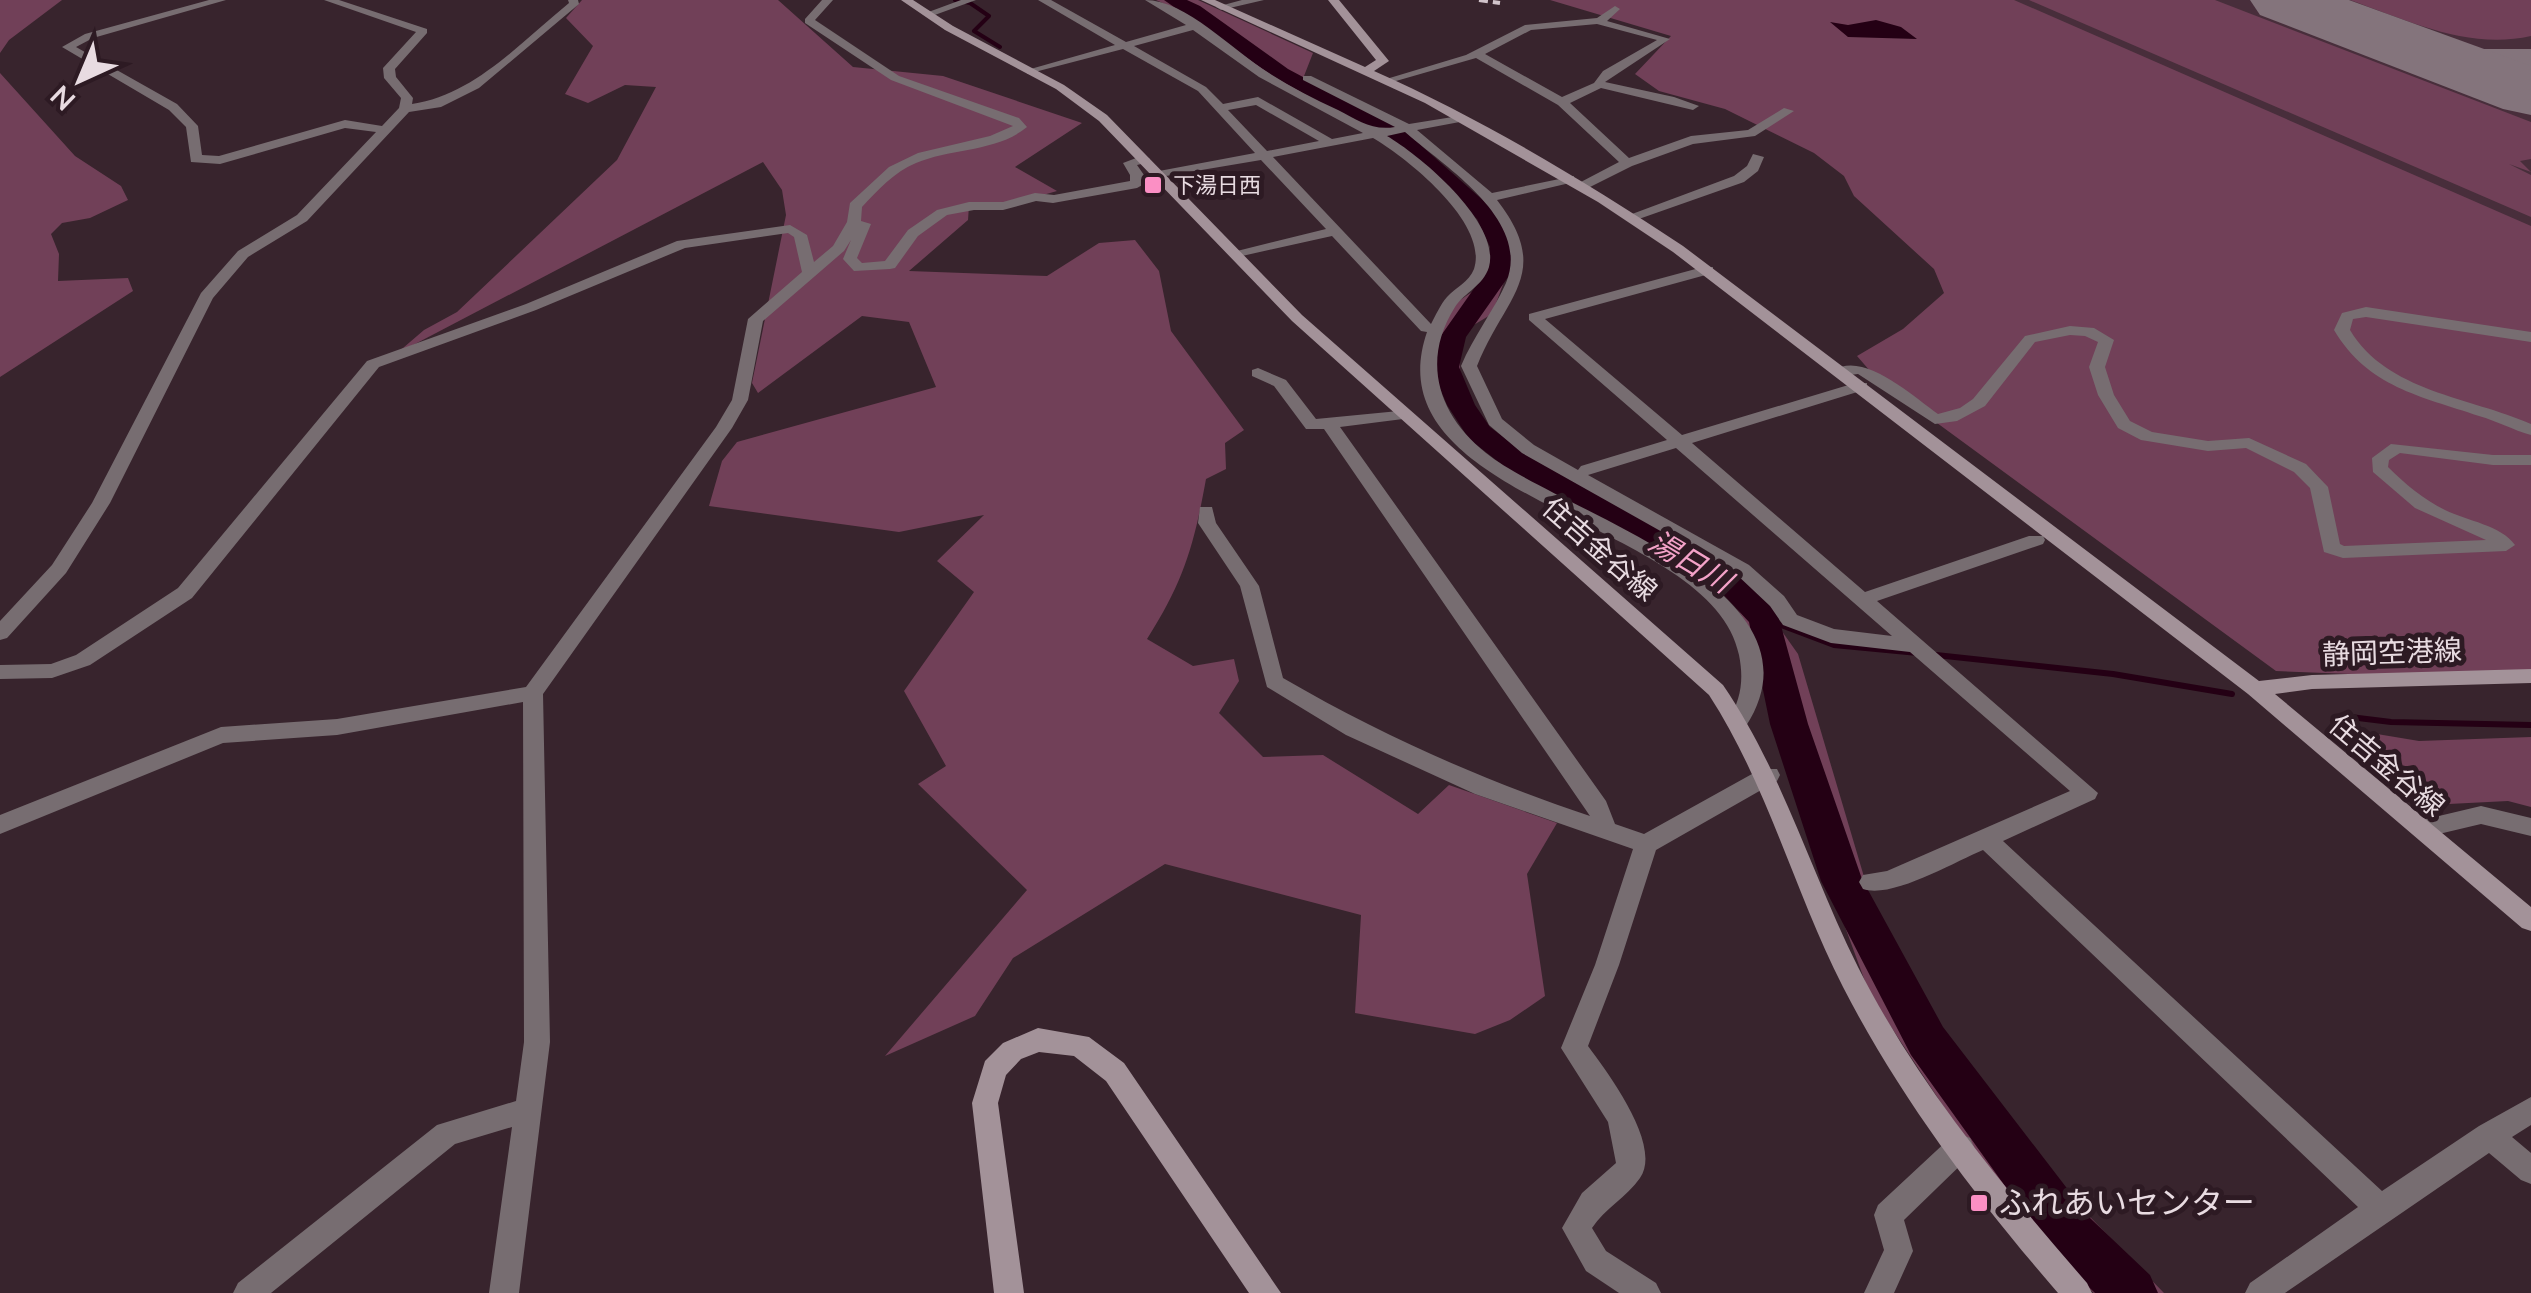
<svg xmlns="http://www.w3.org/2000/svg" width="2531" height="1293" viewBox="0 0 2531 1293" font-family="Mulish,'Noto Sans JP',sans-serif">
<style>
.built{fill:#482e3b}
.green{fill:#714058}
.water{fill:#240014}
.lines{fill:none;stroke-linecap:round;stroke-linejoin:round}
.stream-far1{stroke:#240014;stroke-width:4}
.stream{stroke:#240014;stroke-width:6}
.river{fill:#240014;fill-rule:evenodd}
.taxiway{fill:#84747c;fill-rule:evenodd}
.runway{fill:#84747c;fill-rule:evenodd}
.street{fill:#776d71;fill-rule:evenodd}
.secondary{fill:#a39299;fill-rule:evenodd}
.rail{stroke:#d1c3ca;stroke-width:4;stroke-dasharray:9 5;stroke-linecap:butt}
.poi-dot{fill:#fb8fc4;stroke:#2d1a23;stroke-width:4}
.labels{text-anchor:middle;stroke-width:10;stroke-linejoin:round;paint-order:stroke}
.far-poi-label{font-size:22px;fill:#e8dbe1;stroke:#2d1a23;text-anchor:start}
.street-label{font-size:28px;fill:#e8dbe1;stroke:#2d1a23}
.water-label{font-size:30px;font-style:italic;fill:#f3a2c8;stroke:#2d1a23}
.near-poi-label{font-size:32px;fill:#e8dbe1;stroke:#2d1a23;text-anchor:start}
</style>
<rect width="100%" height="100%" fill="#38242d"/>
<path class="built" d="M2007 0H2531V230Z"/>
<path class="green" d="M0 0H62L9 40 0 53Z
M582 0H778L853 67 943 76 1082 123 1015 167 1057 191 1015 203 969 206 968 220 909 271 1047 276 1099 243 1135 240 1159 271 1171 331 1244 430 1225 443 1226 469 1206 479C1194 545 1184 581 1147 639L1193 666 1234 659 1239 681 1219 713 1263 757 1323 755 1418 814 1449 785 1557 823 1527 874 1545 996 1510 1020 1475 1034 1355 1013 1361 915 1165 864 1013 958 975 1016 885 1056 1027 890 918 784 946 766 904 691 974 592 937 561 984 515 899 532 709 506 722 461 737 442 936 387 909 322 862 316 758 393 752 383 786 215 782 190 763 162 396 354 424 330 457 312 617 160 656 87 625 85 588 103 565 94 593 46 566 18Z
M1156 0H1198L1313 53 1304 76 1409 135 1481 200 1508 237V271L1492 314 1462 332C1454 380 1465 404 1499 438L1744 578 1798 654 1870 897 1933 1021 2023 1148 2164 1293H2094L2079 1279 1963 1136 1870 995 1814 842 1764 651 1726 591 1612 520 1531 476 1477 440 1456 414 1438 362 1440 335 1453 305 1479 287 1494 252 1473 210 1400 142 1336 113 1253 65 1190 16Z
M1550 0H2014L2531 226V681L2276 671 1877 379 1857 356 1903 329 1944 293 1934 269 1854 196 1844 176 1814 153 1725 109 1659 91 1635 74 1671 36Z
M2029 0H2215L2531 122V159L2520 161 2531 172 2509 164 2531 175V217Z
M2350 0H2531V36C2468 50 2409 21 2350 0Z
M0 73 75 156 121 186 128 200 90 218 62 223 51 234 59 254 58 281 128 278 133 291 0 377Z
M2341 728 2419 741 2531 737V807L2508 801 2429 805Z"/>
<path class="water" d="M1876 20 1901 27 1917 39 1848 37 1830 22 1848 25Z"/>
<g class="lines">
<path class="stream-far1" d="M955 0 970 3 989 16 974 31 1000 47"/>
<path class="stream" d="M1765 619 1834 645 1918 653
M1936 655 2113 674 2232 694
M2342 716 2391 722 2531 725"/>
<path class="river" d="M1164 0H1187L1200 6 1288 69 1406 132 1495 211 1514 247 1513 270 1466 337 1459 367 1475 405 1490 427 1527 455 1745 576 1777 611 1808 724 1862 879 1943 1027 2089 1217 2150 1275 2158 1293H2095L2053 1253 1911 1055 1821 881 1770 724 1749 622 1721 592 1505 467 1469 439 1447 405 1431 367 1440 337 1487 270 1490 247 1477 219 1390 142 1274 77Z"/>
<path class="taxiway" d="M2382 28 2469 49H2531V67H2469L2372 43 2368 37 2372 31Z"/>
<path class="runway" d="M2250 0H2349L2531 66V115L2503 109 2260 15Z"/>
<path class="street" d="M209 0H226L93 38 76 47 177 104 198 126 202 155 219 156 345 120 382 126 399 108 401 98 384 78 383 68 416 32 324 0H339L427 29V33L395 69 396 77 413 98 412 104C474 95 521 42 569 3L568 0H578L579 4 479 88 441 107 409 112 307 221 248 257 213 298 110 503 66 573 7 638 0 640V621L52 565 92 503 201 293 238 251 297 215 376 132 345 128 220 164 191 162 186 127 169 110 62 47 85 34Z
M822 0H833L815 20 899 76 1019 118 1027 127C997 152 951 148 916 163 894 172 878 190 862 207L861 221 871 224 857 258 862 263 885 261 908 230 937 210 969 202H1003L1035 193 1054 195 1130 181V175L1123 163 1144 155 1150 159 1149 162 1137 165 1144 175V184L1137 188 1053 203 1036 201 1003 210H974L947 215 918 236 895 268 890 269 854 271 843 259 851 240 844 251 763 321 748 400 732 428 543 694 550 1042 519 1293H489L512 1127 455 1144 271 1293H233L238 1283 437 1125 516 1101 524 1042 523 702 337 735 223 743 0 834V815L221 727 337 719 526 687 716 427 732 400 748 319 802 272 794 237 788 233 685 248 536 310 379 367 192 598 90 665 52 678 0 679V665L51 664 76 655 178 588 367 361 526 304 677 241 790 225 807 235 814 262 833 246 847 222 850 203 889 167 918 153 990 136 1013 126 891 80 805 23V19Z
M961 0H976L932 16 923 14Z
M1038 0H1051L1126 42 1186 25 1145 0C1186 0 1233 51 1269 73 1291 87 1314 99 1338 110 1358 120 1372 131 1395 127L1303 80V76H1311L1409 124 1465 115V121L1417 130 1492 193 1574 176V182L1497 200C1554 274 1505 295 1477 366L1502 419 1534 445 1578 470 1581 466 1667 440 1529 320V314L1703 267H1713V273L1545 319 1682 435 1855 383H1867V389L1692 443 1865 592 2029 536H2043L2045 540 2043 544 1877 601 2098 793 2095 799 2003 841 2382 1191 2479 1126 2531 1097V1125L2512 1137 2531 1153V1184L2521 1180 2489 1153 2285 1293H2245L2250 1283 2358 1207 1983 850C1954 862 1892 899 1863 889L1859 882 1863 875 1887 871 2070 791 1910 652 1831 643 1783 625 1770 606 1735 573 1522 453 1489 425 1461 366C1473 337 1493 312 1506 283 1532 220 1445 167 1405 132L1387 136C1421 156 1501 223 1489 267 1483 286 1465 292 1455 307 1421 361 1438 415 1486 453 1561 513 1835 588 1746 726H1732L1728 721C1741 699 1744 680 1739 655 1712 519 1368 503 1427 332L1421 331 1332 236 1233 258V252L1326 229 1261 160 1154 178 1152 175 1159 171 1255 153 1198 91 1123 49 1027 74V70L1115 45ZM1193 30 1259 77 1363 133 1332 139 1258 97 1223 104 1206 87 1134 46ZM1256 105 1319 141 1267 151 1228 110ZM1373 138C1407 158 1489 223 1474 269 1469 282 1456 287 1447 297 1440 305 1436 315 1431 324L1273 157ZM1676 448 1892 636 1834 629 1797 615 1784 596 1749 565 1588 475Z
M1242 0H1264L1221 10 1216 7Z
M1615 6 1620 9 1607 21 1670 39 1605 82 1674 97 1699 106 1693 110 1601 88 1570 103 1629 158 1691 136 1748 130 1784 108 1794 111 1755 136 1693 144 1632 166 1582 191 1575 187 1577 184 1619 162 1558 105 1476 58 1389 83 1383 80 1466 55 1525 25 1597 18ZM1597 24 1657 40 1603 71 1594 83 1562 97 1485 54 1531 30Z
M1753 154 1764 157 1758 171 1744 182 1636 220 1624 217 1734 176 1747 166Z
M2366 307 2531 332V342L2366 317 2353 319 2350 330C2387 392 2470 397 2531 424V435C2513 430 2497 421 2479 416 2420 396 2368 387 2334 330L2342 313Z
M2070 326 2094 328 2114 340 2105 367 2114 395 2130 421 2152 432 2208 441 2249 438 2306 464 2328 487 2340 544 2344 546 2486 540 2415 508 2373 472 2372 458 2391 444 2493 455H2531V465H2493L2400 453 2389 460 2388 467C2405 484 2423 499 2445 510 2467 521 2501 525 2515 545L2506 551 2343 558 2324 552 2310 488 2294 472 2246 448 2208 451 2141 440 2118 428 2098 395 2089 367 2098 342 2085 336 2070 335 2035 342 1985 406 1957 421 1935 424 1858 374 1841 376 1833 371C1863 350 1912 396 1938 414L1960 408 1973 399 2025 336Z
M1258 368 1286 380 1316 419 1409 410 1411 414 1403 419 1340 427 1606 801 1615 824 1644 834 1761 769H1777L1780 775 1777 781 1656 850 1619 965 1588 1046C1607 1072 1663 1145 1640 1178 1627 1197 1605 1208 1592 1228L1606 1251 1656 1283 1661 1293H1619L1586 1271 1562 1228 1582 1193 1616 1163 1608 1122 1561 1048 1595 965 1633 849 1475 794 1346 735 1267 687 1240 586 1198 523 1200 507H1212L1216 523 1259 586 1283 678C1385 737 1478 778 1590 816L1324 429H1306L1274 386 1252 376V370Z
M2481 806 2531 818V836L2481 824 2422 838 2414 835 2411 829 2414 823 2422 820Z
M1960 1134 1970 1138 1974 1147 1970 1156 1904 1220 1913 1251 1894 1293H1864L1884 1250 1874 1215 1878 1205 1950 1138Z"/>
<path class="secondary" d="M901 0H913L953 26 1064 85 1107 115 1302 315 1723 685C1783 773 1811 873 1858 967 1917 1084 2002 1185 2087 1283L2092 1293H2058C1976 1198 1900 1098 1843 987 1794 891 1768 786 1709 695L1292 321 1099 121 1056 89 945 30Z
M1201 0H1215L1365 67 1376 60 1328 0H1339L1389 61 1374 71C1482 119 1585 181 1683 246L2259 681 2312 675 2531 669V683L2312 689 2275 694 2531 907V931L2522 928 2248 694 1673 252 1598 202 1425 103Z
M1038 1028 1089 1037 1124 1063 1281 1293H1249L1106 1081 1074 1056 1039 1052 1021 1059 1006 1075 998 1103 1024 1293H994L972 1103 985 1061 1003 1043Z"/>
<path class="rail" d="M1479 0 1500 3"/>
</g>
<g class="poi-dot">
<rect x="1143" y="175" width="20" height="20" rx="5"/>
<rect x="1969" y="1193" width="20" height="20" rx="5"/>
</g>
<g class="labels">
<g class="far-poi-label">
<text x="1173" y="193">下湯日西</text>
</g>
<g class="street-label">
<text transform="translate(1600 549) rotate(41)" y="10">住吉金谷線</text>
<text transform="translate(2392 652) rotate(-2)" y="10">静岡空港線</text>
<text transform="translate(2387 765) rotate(40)" y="10">住吉金谷線</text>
</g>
<g class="water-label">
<text transform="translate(1690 562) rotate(31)" y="10">湯日川</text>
</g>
<g class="near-poi-label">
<text x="1999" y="1214">ふれあいセンター</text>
</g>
</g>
<g transform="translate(80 80) rotate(224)" stroke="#2d1a23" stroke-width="8" paint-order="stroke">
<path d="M0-8L18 38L0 25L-18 38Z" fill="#e8dbe1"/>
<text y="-15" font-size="28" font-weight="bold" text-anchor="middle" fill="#e8dbe1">N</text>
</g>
</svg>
